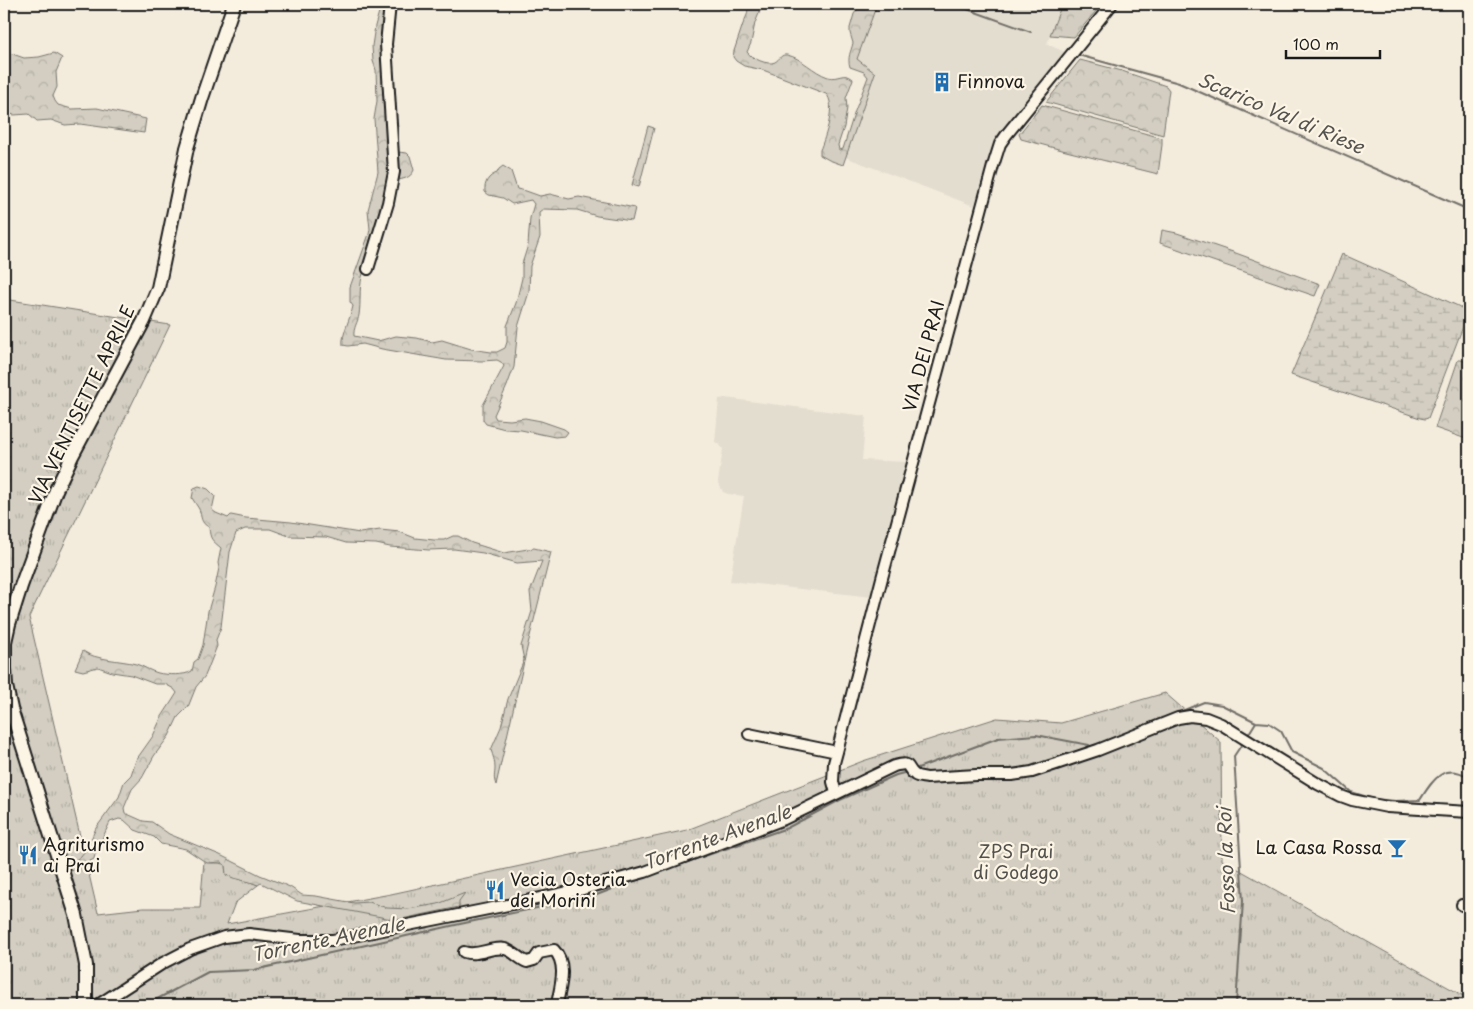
<svg xmlns="http://www.w3.org/2000/svg" width="1473" height="1009" viewBox="0 0 1473 1009" font-family="'Playpen Sans',sans-serif">
<style>
.built{fill:#e3ddcf}
.grass{fill:url(#grass-tufts);stroke:#78756e}
.forest{fill:url(#forest-crowns);stroke:#78756e}
.wetland{fill:url(#wetland-marsh);stroke:#78756e}
.lines{fill:none;stroke-linecap:round;stroke-linejoin:round}
.stream{stroke:#716e68;stroke-width:2}
.minor-casing{stroke:#1c1c1c;stroke-width:14}
.major-casing{stroke:#1c1c1c;stroke-width:16}
.minor{stroke:#fcf5e5;stroke-width:10}
.major{stroke:#fcf5e5;stroke-width:12}
.labels{text-anchor:middle;stroke-width:4.5;stroke-linejoin:round;paint-order:stroke}
.poi-label{font-size:18px;fill:#1c1c1c;stroke:#fcf5e5;text-anchor:start}
.street-label{font-size:18px;fill:#1c1c1c;stroke:#fcf5e5}
.park-label{font-size:18px;fill:#53514e;stroke:#fcf5e5}
.water-label{font-size:19px;font-style:italic;fill:#55534f;stroke:#fcf5e5}
</style>
<defs>
<pattern id="grass-tufts" width="24" height="20" patternUnits="userSpaceOnUse" patternTransform="scale(1.25)"><rect width="24" height="20" fill="#d3cec1"/><path d="M3 7l-1-3M5 7V3M7 7l1-3M15 17l-1-3M17 17v-4M19 17l1-3" fill="none" stroke="#b5b0a5"/></pattern>
<pattern id="forest-crowns" width="20" height="18" patternUnits="userSpaceOnUse" patternTransform="scale(1.25)"><rect width="20" height="18" fill="#d3cec1"/><path d="M2 6a3 3 0 1 1 6 0M12 15a3 3 0 1 1 6 0" fill="none" stroke="#b5b0a5"/></pattern>
<pattern id="wetland-marsh" width="20" height="14" patternUnits="userSpaceOnUse" patternTransform="scale(1.25)"><rect width="20" height="14" fill="#d3cec1"/><path d="M1 5h8M5 5V1M11 12h8M15 12V8" fill="none" stroke="#b5b0a5"/></pattern>
</defs>
<rect width="100%" height="100%" fill="#f3ecdd"/>
<filter id="ink" filterUnits="userSpaceOnUse"><feTurbulence type="fractalNoise" baseFrequency=".02" numOctaves="2"/><feDisplacementMap in="SourceGraphic" scale="10" xChannelSelector="R" yChannelSelector="G"/><feConvolveMatrix kernelMatrix="1 2 1 2 8 2 1 2 1" color-interpolation-filters="sRGB"/></filter>
<g filter="url(#ink)">
<path class="built" d="M877 4H1062L1047 44 1067 53 993 153 974 206 845 157 875 73 857 60Z
M725 398 866 416 862 460 907 462 872 597 730 581 744 496 728 494 723 492 718 482 723 449 719 444 715 442 719 399Z"/>
<path class="grass" d="M648 126 654 128 639 187 632 185Z
M4 299 170 325 29 617 98 913 143 908H200L204 861C211 865 218 861 225 865L226 874C235 880 248 880 258 885L235 903 227 924 391 894 687 830 863 761 997 718 1061 723 1165 693 1221 742 1222 860 1469 999V1005H4Z"/>
<path class="forest" d="M379 4H388L398 152 407 153 410 156 414 170C411 178 402 180 394 180L362 277C359 290 361 302 359 315 358 322 353 328 354 336L378 341 396 336 417 338 432 342 442 340 471 349 491 352H497L505 348 507 342V326L516 303 522 278V264L528 245 530 218 534 204 531 200 512 204 503 198 489 195 485 192C484 183 488 176 497 173L499 169 503 166 511 171 517 189 526 191 540 196 550 194 569 199 579 197 635 208 632 221 597 216 577 210 543 209 539 212 540 237 530 266 529 292 518 327 514 367 507 386 494 415 496 419 510 420 525 418 541 421 564 429 568 432 565 436 555 437 521 430 505 429 486 424 483 420V405L504 366 501 362 497 360 482 361 446 360 382 349 363 344 348 346 343 345C341 336 351 317 353 306L350 302V287L369 234 370 229 368 210 378 172 374 119 377 101 376 70 373 61 372 46 375 26 379 12Z
M749 4H763L755 23 751 43 747 52C751 58 768 66 775 62 780 59 781 54 787 55 802 58 813 72 828 77 838 80 844 71 853 79L846 98 847 108 844 127 838 145 839 150 843 149 855 111 868 77 864 72 850 67C847 57 851 52 853 43L850 33V28L854 14 861 4H877L857 59 875 73 843 165 829 160 820 155V150C825 138 837 104 826 94L763 70 744 66 736 61 733 57 734 51 743 24 747 15Z
M1062 4H1102L1074 37 1050 35Z
M4 51 24 58 39 57 54 53 62 58 56 72 57 87 53 96 55 101 58 105 72 109 97 108 146 119 144 133 80 124 65 125 51 120 37 121 29 114 14 115 4 112Z
M1080 60 1122 71 1166 86 1169 90 1163 135 1046 102Z
M1042 105 1162 138V145L1158 174 1062 150 1021 139 1019 134Z
M1162 230 1177 233 1233 252 1320 284 1315 296 1160 243Z
M1458 360H1461L1469 363V440L1435 428Z
M199 486 208 489 215 496 212 510 216 513 228 518 231 515 246 518 291 522 360 533 380 530 400 532 415 538 434 540H444L453 536H458L472 543 504 553 534 548 551 552 528 644 496 785C493 778 495 774 495 768 495 761 493 756 491 750L501 727 508 699 524 660 521 646 532 611 530 592 542 561 517 563 483 553 454 549 429 550 390 547 376 544 346 543 326 537 289 536 270 529H245L236 533 230 552 221 627 216 640 217 646 205 676 196 687 188 707 178 717 169 736 154 756 142 778 132 789 124 808 125 813 143 821 152 822 169 834 220 855 260 875 290 887 302 895 316 896 354 903 369 902 387 908 408 909 438 904 465 893 459 901V907L397 920 297 901 261 883 258 885C248 880 235 880 226 875L225 865 221 862 207 863 186 849 161 844 154 837 135 830 124 820 119 819 110 822 95 854 94 859 71 871 68 863 73 862 81 856 87 848 96 828 119 797 124 782 131 775 136 760 153 736 161 718 172 701 177 693 174 689 165 684H155L131 675 112 672 98 667 83 671 75 669 83 651C95 660 121 660 136 664 143 666 150 671 158 673 166 675 185 676 192 671L194 662 198 659 203 645 208 611 215 587 219 568 218 563 221 548C212 540 210 540 209 527 200 523 202 517 199 509 197 505 194 502 192 498L194 488Z"/>
<path class="wetland" d="M1342 254 1458 306 1467 312 1464 324 1428 418 1425 419 1420 418 1291 375Z"/>
<g class="lines">
<path class="stream" d="M953 4 1031 32
M1078 55 1179 83 1469 210
M1177 713 1204 702 1222 705 1256 722 1269 723 1281 731 1292 752 1324 768 1351 792 1374 799 1395 801 1420 800C1433 780 1443 762 1469 777
M1248 735 1256 722
M915 769 998 738 1036 735 1089 745
M658 872 787 828 840 800 896 775 908 772
M146 1005 208 972 254 970 460 924 594 896 644 877
M1236 1005 1243 901 1234 756 1244 741"/>
<defs>
<path id="minor" d="M368 269 388 203 394 172 386 44 390 4
M749 734 837 752
M836 793 833 782 834 763 837 752 882 578 993 166 1000 144 1007 134 1112 4
M1462 905 1469 906
M464 952C478 957 491 946 505 949 513 951 519 959 527 962L534 960 539 953 554 950C567 963 561 984 558 999
M98 1005 163 963 190 949 224 937 249 934 300 940H333L503 906 583 889 645 872 784 819 894 766C913 761 905 768 915 775 918 777 923 777 927 778L976 775H1012L1032 772 1098 750 1178 718 1190 716 1206 718 1221 724 1318 784 1341 796 1352 800 1387 807 1469 812"/>
<path id="major" d="M86 1005V965L76 915 11 709 6 686 5 668V642L9 624 21 586 56 490 72 456 144 321 158 288 187 148 202 98 234 4"/>
</defs>
<use href="#minor" class="minor-casing"/>
<use href="#major" class="major-casing"/>
<use href="#minor" class="minor"/>
<use href="#major" class="major"/>
</g>
</g>
<defs>
<symbol id="building-bare" viewBox="-9 -9 18 18"><path d="M-4-6H4V6H1V3H-1V6H-4ZM-2.5-4.3h1.7v1.8h-1.7ZM.8-4.3h1.7v1.8H.8ZM-2.5-1h1.7V.8h-1.7ZM.8-1h1.7V.8H.8Z" fill="#1f6fb2" stroke="#fcf5e5" stroke-width="2.5" paint-order="stroke"/></symbol>
<symbol id="bar-bare" viewBox="-9 -9 18 18"><path d="M-6-5H6L.8 .8V4.5H3.5V6h-7V4.5H-.8V.8Z" fill="#1f6fb2" stroke="#fcf5e5" stroke-width="2.5" paint-order="stroke"/></symbol>
<symbol id="restaurant-bare" viewBox="-9 -9 18 18"><path d="M-5-6h1v4h1v-4h1v4h1v-4h1v5L-1.5 .5V6h-2V.5L-5-1ZM5-6V6H3V1.5H1.5Q1.5-4 5-6Z" fill="#1f6fb2" stroke="#fcf5e5" stroke-width="2.5" paint-order="stroke"/></symbol>
</defs>
<g fill-rule="evenodd">
<use href="#building-bare" x="928" y="68" width="28" height="28"/>
<use href="#bar-bare" x="1383" y="834" width="28" height="28"/>
<use href="#restaurant-bare" x="14" y="841" width="28" height="28"/>
<use href="#restaurant-bare" x="481" y="876" width="28" height="28"/>
</g>
<g class="labels">
<g class="poi-label">
<text x="957" y="88">Finnova</text>
<text x="43" y="851">Agriturismo<tspan x="43" dy="21">ai Prai</tspan></text>
<text x="1382" y="854" text-anchor="end">La Casa Rossa</text>
<text x="510" y="886">Vecia Osteria<tspan x="510" dy="21">dei Morini</tspan></text>
</g>
<g class="street-label">
<text transform="translate(924 356) rotate(-75)" y="6">VIA DEI PRAI</text>
<text transform="translate(82 405) rotate(-64)" y="6">VIA VENTISETTE APRILE</text>
</g>
<g class="park-label">
<text x="1016" y="858">ZPS Prai<tspan x="1016" dy="21">di Godego</tspan></text>
</g>
<g class="water-label">
<text transform="translate(1281 113) rotate(23)" y="7">Scarico Val di Riese</text>
<text transform="translate(717 837) rotate(-20)" y="7">Torrente Avenale</text>
<text transform="translate(1226 861) rotate(-92)" y="7">Fosso la Roi</text>
<text transform="translate(328 939) rotate(-12)" y="7">Torrente Avenale</text>
</g>
</g>
<rect width="1473" height="1009" fill="none" stroke="#fcf5e5" stroke-width="20"/>
<rect x="10" y="10" width="1453" height="989" fill="none" stroke="#1c1c1c" stroke-width="2" filter="url(#ink)"/>
<path d="M1286 50v8h94v-8" fill="none" stroke="#1c1c1c" stroke-width="2.5"/>
<text x="1293" y="50" font-size="15" fill="#1c1c1c" stroke="#fcf5e5" stroke-width="4" paint-order="stroke">100 m</text>
</svg>
